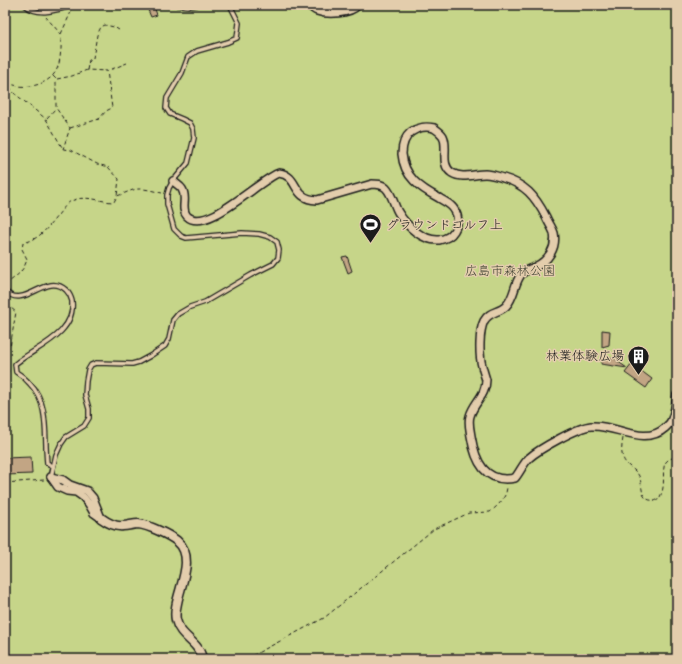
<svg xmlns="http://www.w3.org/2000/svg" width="682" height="664" font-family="'Indie Flower','Klee One',sans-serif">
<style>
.green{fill:#c6d589;stroke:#717852}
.building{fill:#c2a584;stroke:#1c1c1c}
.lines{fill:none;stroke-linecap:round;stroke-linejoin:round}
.service-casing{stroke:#1c1c1c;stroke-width:6}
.minor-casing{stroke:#1c1c1c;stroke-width:10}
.tertiary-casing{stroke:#1c1c1c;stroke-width:11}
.path{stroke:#1c1c1c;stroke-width:1;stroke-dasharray:4 3;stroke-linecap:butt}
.service{stroke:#e3cdac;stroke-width:3.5}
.minor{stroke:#e3cdac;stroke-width:7}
.tertiary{stroke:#e3cdac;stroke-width:8}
.labels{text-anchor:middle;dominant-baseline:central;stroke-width:3;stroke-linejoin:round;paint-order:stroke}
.poi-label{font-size:13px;fill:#1c1c1c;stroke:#e3cdac;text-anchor:start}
.park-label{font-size:13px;fill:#3e4132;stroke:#e3cdac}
</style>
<rect width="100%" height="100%" fill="#e7cda9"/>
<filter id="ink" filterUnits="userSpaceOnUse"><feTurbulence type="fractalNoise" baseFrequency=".025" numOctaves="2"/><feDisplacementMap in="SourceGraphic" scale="8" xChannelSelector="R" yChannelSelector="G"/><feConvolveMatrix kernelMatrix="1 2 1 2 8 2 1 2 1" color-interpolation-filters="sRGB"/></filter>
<g filter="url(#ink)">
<!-- green -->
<rect class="green" x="5" y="5" width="672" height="654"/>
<!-- building -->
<g class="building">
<path d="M155,9L157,15L151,17L148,10Z"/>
<path d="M347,256L352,271L348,273L342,257Z"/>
<path d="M602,330L610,331L609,345L602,347Z"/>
<path d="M602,357L617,359V361L627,368L601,364Z"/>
<path d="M632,364L652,379L646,388L625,373Z"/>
<path d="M31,457L32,474L5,475V458Z"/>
</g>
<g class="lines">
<defs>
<g id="service">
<path d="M25,5C39,18 59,9 75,5"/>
<path d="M179,5L188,6L196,5"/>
<path d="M5,291C25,311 46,271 66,290C69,293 71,297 72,301C76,334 36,347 15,364L16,372C21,375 26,379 30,384C50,404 44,437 47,463L53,466"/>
<path d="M51,477L56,455L61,444L66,437L84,426L89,418V409L85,395L86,381L88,370L91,365L96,363L132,364L139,362L150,356L165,346L169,339L173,320L178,314L190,307L205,302L251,275L273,264L278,258L279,250L277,242L270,237L259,234L242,233L186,238L181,236L174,229L167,204V195L169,188L173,181L188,163L194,138L193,129L190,123L182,119L170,114L166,108L167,98L182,73L188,57L197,51L228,42L237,38L239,23L230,5"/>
</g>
<g id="minor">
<path d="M309,5C311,7 314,10 317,11C328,15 350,14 358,5"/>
<path d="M173,181C176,184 180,186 182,189C188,198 180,208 187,216C206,235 261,178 279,173C300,176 291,199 317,200L372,184C377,184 382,184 386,188C392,194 394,205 398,212C406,226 423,241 439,240C445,239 451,236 454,231C458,224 459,217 455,211C452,204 445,202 439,198C420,188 404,177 402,154C402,145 404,138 411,132C419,127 425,126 434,128C437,130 441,133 443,136C449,148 439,164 452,173C462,179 474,174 485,174C491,174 497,176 503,178C525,184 535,196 546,217C548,222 552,227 554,233C557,248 548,261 535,267C529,269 523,271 520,276C514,285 514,298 506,306C499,313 489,311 484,321C479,331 479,355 482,366C483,371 485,376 486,380C486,396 474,402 470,416C468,422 470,430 471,436C475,461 485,484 515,478C520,472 523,464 529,458C539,449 578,427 591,426C616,424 644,447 665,428C668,425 671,423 672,419C675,411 676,402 677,395"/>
<path d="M51,477L63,480L70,485L87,491L93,498L101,518"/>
<path d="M51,477L58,487L67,491L76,492L83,497L89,504L94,513L101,518"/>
</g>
<path id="tertiary" d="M101,518C108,523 115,527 123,526C128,526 133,524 138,524C149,525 169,535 177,541C200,560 171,598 176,620C180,638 199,641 202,659"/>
</defs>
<!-- service casing -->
<use href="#service" class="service-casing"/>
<!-- minor casing -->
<use href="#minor" class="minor-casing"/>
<!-- tertiary casing -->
<use href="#tertiary" class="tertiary-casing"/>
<!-- path -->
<g class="path">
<path d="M61,34L71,12"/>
<path d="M87,70L89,60L93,58L97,35L101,27L105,25L114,27L119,30"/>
<path d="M53,76L56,79V108L70,128L63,149"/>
<path d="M57,79L72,76L87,70L107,71L127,63"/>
<path d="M5,81L14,93L46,119L63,149L71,150L97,164L108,167L119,179L117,196"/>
<path d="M7,82C22,91 48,86 56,71C60,64 60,57 61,49C61,45 62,39 60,34C56,28 51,23 46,17"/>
<path d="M47,118L55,109"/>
<path d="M70,128L99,119L106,111L112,108L107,71"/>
<path d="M5,285C15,277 24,272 27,259L22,249L23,243C42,239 50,224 62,210C65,206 69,201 74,200C86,195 102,202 114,202L117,196C123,194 127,192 133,190C142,187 153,191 162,193"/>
<path d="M5,348L10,347L16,312L11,308L5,298"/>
<path d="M5,359L9,362"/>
<path d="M5,371H11"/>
<path d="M623,438C621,450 620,459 630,467C634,470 637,472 639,476C644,487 638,503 658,500C668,487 660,470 666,462C668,459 673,458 677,456"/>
<path d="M5,483L44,480"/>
<path d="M246,659L324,618L434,529L469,513L490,512C499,505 507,497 507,486"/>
</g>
<!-- service -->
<use href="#service" class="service"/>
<!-- minor -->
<use href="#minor" class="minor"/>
<!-- tertiary -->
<use href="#tertiary" class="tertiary"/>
</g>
</g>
<!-- icons -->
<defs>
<symbol id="stadium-pin" viewBox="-11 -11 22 30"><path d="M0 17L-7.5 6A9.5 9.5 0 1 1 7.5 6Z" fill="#1c1c1c" stroke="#e3cdac"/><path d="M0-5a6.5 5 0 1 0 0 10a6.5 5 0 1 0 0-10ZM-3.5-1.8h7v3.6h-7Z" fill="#fff"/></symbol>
<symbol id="building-pin" viewBox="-11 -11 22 30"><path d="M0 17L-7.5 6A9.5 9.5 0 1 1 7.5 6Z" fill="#1c1c1c" stroke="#e3cdac"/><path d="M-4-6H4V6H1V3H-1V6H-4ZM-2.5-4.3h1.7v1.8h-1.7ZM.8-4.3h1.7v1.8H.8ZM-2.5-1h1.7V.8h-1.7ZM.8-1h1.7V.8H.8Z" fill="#fff"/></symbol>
</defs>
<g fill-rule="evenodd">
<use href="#stadium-pin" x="358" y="212" width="25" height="34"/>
<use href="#building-pin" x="626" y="344" width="25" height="34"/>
</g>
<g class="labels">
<!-- poi labels -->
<g class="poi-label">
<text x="386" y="225">グラウンドゴルフ上</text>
<text x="624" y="356" text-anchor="end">林業体験広場</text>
</g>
<!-- park labels -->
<g class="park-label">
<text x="510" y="271">広島市森林公園</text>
</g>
</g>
<!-- margin -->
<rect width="682" height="664" fill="none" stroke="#e3cdac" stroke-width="20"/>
<rect x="10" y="10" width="662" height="644" fill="none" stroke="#1c1c1c" stroke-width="1.5" filter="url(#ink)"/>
</svg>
